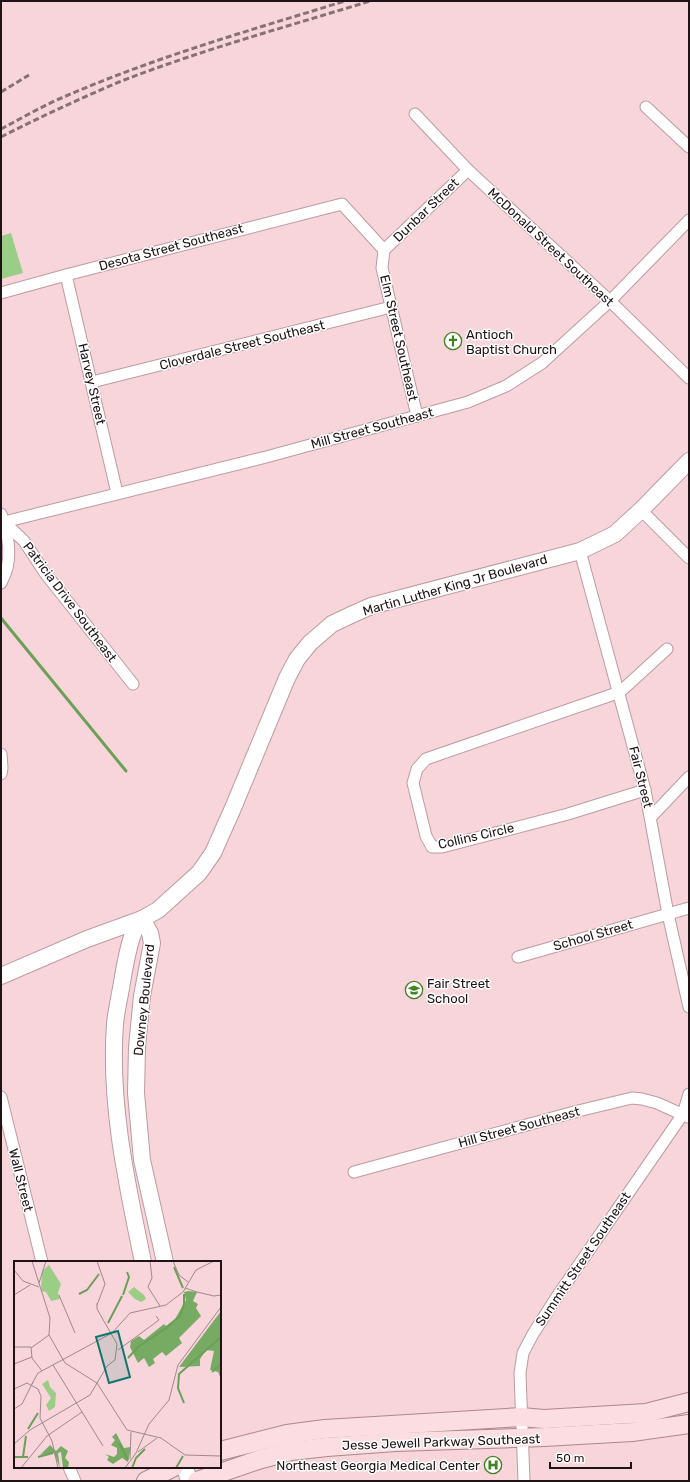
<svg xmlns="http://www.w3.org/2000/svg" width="690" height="1482" font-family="Rubik,sans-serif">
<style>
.green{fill:#9ace86}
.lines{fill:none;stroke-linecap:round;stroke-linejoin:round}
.stream{stroke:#6ca058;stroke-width:3}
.street-casing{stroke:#bc9ba1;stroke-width:13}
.secondary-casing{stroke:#bc9ba1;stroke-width:18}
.primary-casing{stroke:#ac878e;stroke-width:20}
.street{stroke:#fff;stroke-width:11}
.secondary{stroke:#fff;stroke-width:16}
.primary{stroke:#fbdde2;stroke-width:18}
.rail{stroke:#887175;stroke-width:3;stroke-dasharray:6 3;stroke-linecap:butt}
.labels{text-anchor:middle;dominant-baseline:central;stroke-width:3;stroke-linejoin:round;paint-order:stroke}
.street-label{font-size:13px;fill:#1f1315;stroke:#fff}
.poi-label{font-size:13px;fill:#1f1315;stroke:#fff;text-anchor:start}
.inset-river{fill:none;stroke:#6ca058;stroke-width:2}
.inset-road{fill:none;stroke:#a1878c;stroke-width:1}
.view{fill:#0f766e;fill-opacity:0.15;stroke:#0f766e;stroke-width:2}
.inset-edge{fill:none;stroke:#1f1315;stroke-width:2}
</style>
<rect width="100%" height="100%" fill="#f8d5db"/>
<!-- green -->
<path class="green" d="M11,233L23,273L1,279V236Z"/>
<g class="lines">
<!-- stream -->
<path class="stream" d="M1,618L126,771"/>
<defs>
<g id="street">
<path d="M646,107L689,147"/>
<path d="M415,114L468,170L610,301L689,378"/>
<path d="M384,250L468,170"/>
<path d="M66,275L117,493"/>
<path d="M1,293L66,275L342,204L384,250L382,268L417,416"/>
<path d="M92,382L391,307"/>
<path d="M641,510L689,558"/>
<path d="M1,514C7,530 11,551 7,568C6,573 3,578 1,583"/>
<path d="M4,522L266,457L468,402L506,386L542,363L610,301L689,220"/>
<path d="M4,522L24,541L45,573L133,684"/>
<path d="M580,551L645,790L668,914L689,1007"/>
<path d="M1,754L2,768L1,774"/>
<path d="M645,790L568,814L442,847H432L426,836L413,783L417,769L426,759L620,692L667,649"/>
<path d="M651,817L689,777"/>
<path d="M518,957L689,908"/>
<path d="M1,1097L42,1262"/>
<path d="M354,1172L578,1111L632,1098L642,1099L657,1103L688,1117"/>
<path d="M69,1467L75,1481"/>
<path d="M524,1481L520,1373L523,1353L533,1334L556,1298L683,1114L689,1094"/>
</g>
<g id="secondary">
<path d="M142,919C139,924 134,929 133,934C127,950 124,971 121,988C119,1000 116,1012 115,1024C109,1104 127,1184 143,1262"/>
<path d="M142,919L150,933L152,943L142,996L137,1047L136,1093L142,1160L165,1262"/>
<path d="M1,976L87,939L142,919L158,910L199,873L213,853L233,808L287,678L297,659L310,643L332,624L351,615L371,606L580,551L615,534L641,510L689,461"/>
<path d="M185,1467L189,1481"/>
</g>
<g id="primary">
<path d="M220,1451L287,1434L325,1429L521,1417L544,1419L646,1413L689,1402"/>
<path d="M146,1481L174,1467"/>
<path d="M197,1481L258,1460L291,1451L327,1447L396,1442L544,1437L632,1432L689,1424"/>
</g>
</defs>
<!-- street casing -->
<use href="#street" class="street-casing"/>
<!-- secondary casing -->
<use href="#secondary" class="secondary-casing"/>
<!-- primary casing -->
<use href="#primary" class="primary-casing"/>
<!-- street -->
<use href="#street" class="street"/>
<!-- secondary -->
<use href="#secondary" class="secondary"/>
<!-- primary -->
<use href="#primary" class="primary"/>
<!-- rail -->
<g class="rail">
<path d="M1,92L29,75"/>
<path d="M1,129C22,118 44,105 66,96C156,57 251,30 345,1"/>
<path d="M1,137C40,117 79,99 119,82C201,50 286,27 370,1"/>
</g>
</g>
<!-- icons -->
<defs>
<symbol id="church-ring" viewBox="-11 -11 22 22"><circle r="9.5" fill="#fff" stroke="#438324" stroke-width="1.5"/><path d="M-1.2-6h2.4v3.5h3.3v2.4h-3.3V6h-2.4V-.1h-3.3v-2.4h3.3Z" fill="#438324"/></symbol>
<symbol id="school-ring" viewBox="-11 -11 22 22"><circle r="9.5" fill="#fff" stroke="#438324" stroke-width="1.5"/><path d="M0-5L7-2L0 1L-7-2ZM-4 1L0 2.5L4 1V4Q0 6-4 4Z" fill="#438324"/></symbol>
<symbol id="hospital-ring" viewBox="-11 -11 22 22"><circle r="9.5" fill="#fff" stroke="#438324" stroke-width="1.5"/><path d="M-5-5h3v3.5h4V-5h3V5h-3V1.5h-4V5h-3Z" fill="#438324"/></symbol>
</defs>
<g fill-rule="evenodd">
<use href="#church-ring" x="443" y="331" width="20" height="20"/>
<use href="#school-ring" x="404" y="980" width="20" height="20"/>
<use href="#hospital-ring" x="483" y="1455" width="20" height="20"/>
</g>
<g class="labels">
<!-- street labels -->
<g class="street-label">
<text transform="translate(426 210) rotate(-44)">Dunbar Street</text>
<text transform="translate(171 247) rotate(-15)">Desota Street Southeast</text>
<text transform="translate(551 247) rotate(43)">McDonald Street Southeast</text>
<text transform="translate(399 338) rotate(77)">Elm Street Southeast</text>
<text transform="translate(242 345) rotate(-14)">Cloverdale Street Southeast</text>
<text transform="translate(92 384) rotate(77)">Harvey Street</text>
<text transform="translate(372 428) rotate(-15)">Mill Street Southeast</text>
<text transform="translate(455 585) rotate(-16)">Martin Luther King Jr Boulevard</text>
<text transform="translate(70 602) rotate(53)">Patricia Drive Southeast</text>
<text transform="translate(641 777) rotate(76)">Fair Street</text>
<text transform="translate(476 836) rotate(-13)">Collins Circle</text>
<text transform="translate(593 935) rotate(-16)">School Street</text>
<text transform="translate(144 1000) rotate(-84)">Downey Boulevard</text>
<text transform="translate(519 1127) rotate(-15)">Hill Street Southeast</text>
<text transform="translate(21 1180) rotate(76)">Wall Street</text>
<text transform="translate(583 1259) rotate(-56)">Summitt Street Southeast</text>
<text transform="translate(441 1442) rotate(-2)">Jesse Jewell Parkway Southeast</text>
</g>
<!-- poi labels -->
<g class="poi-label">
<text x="466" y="334">Antioch<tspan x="466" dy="15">Baptist Church</tspan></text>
<text x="427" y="983">Fair Street<tspan x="427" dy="15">School</tspan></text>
<text x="480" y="1465" text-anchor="end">Northeast Georgia Medical Center</text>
</g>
</g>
<!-- overview -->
<g transform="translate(14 1261)">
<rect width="207" height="207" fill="#f8d5db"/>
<path d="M35,4L47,23L44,32L46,38L37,40L32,31L27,30L28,10ZM120,26L130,34L132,38L127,41L121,38L114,31ZM34,119L36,126L42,132L41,146L35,150L32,144L37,137L28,123Z" fill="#9ace86"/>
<path d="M174,30L183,31L179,40L184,43L182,47L187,55L165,77L168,82L152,95L148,91L139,98L141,102L135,106L130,97L124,102L116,86L117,80L125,75L130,79L150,63L152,65L161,58L172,39L170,31ZM207,50V118L204,111L196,109L200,90L192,89L186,98V105L165,106ZM102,172L110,187L117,186L114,201L108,197L99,203L93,199L95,196L91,193L100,196L103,193V187L97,184L101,179L98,176ZM36,184L42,190L47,185L54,190L51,197L55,201L54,207H49L47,191L44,192L46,207L40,192L26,194Z" fill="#77ab63"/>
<path class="inset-river" d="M160,6L169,27M65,33L73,29L85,13M109,34L115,16L113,11M94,62L108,35M114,97L124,86L151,68L166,55L170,43V33M198,111L207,103M170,142L164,127L165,113L207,76M14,168L24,152M105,182L114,199M0,196H14M9,196L12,175M24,196L39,192M118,207L122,197L131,188M162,207L169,195"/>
<path class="inset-road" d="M18,0L36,57L35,74M136,0L138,17L134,26L146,45M159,0L165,14L174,21M0,9L9,20L25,26M25,22L32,0M171,27L183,31M183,31L200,35L207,34M0,34L16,24M45,34L61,72M83,44L91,23L83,0M35,74L51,102L83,122L113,169L147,177L171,194L207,195M0,86H17M17,86L18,97L28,110M17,87L35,74M104,89L145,59L142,55M0,103L18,96M39,104L89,185M18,123L24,112L98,72L116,52L152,44L169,31L182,9L200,0M0,128L13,122L24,128L27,135L26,157L38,180L44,207M0,148L8,143L19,121M0,183L16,169L76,134L93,105L101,99L103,83L83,48V42M124,191L143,177M116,198L117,171M7,207L33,175L68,151M111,207L122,192L135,163L155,139L164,104L207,46"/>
<path class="view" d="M104,70L116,116L95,122L82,76Z"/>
<rect width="207" height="207" class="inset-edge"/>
</g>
<!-- border -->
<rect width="690" height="1482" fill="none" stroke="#1f1315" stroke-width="4"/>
<!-- scale -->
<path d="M550 1462v6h81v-6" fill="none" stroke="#1f1315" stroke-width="2"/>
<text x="556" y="1462" font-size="12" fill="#1f1315" stroke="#ffffff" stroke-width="3" paint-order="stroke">50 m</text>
</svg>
